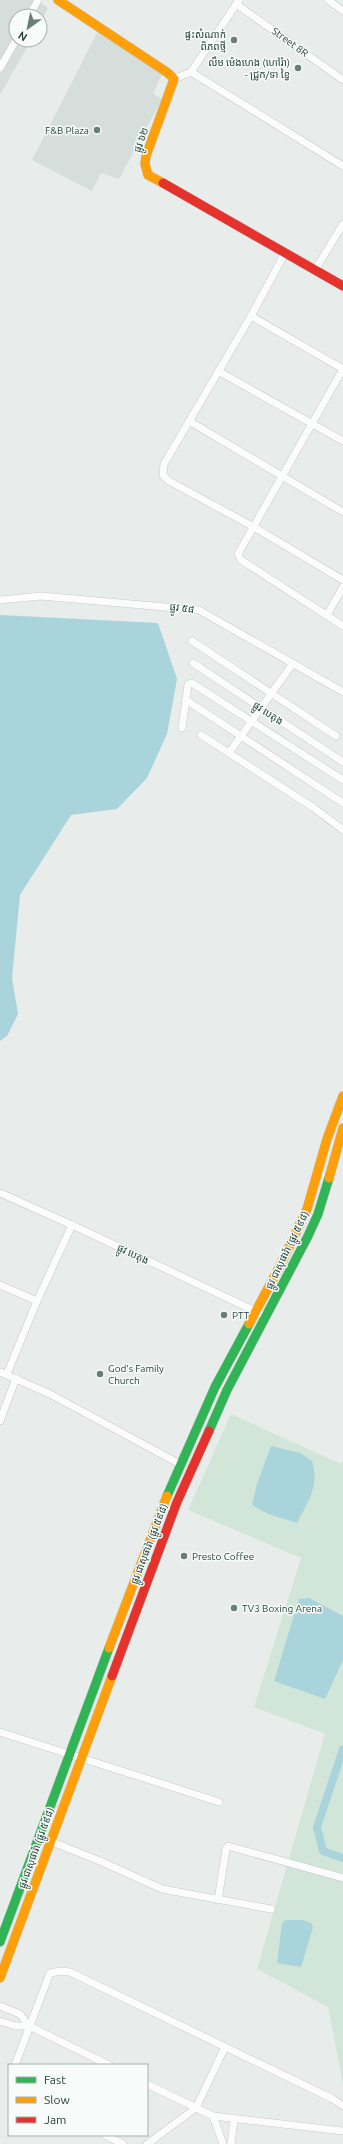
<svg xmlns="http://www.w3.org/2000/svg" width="343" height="2144" font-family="Ubuntu,'Noto Sans Khmer',sans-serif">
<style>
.built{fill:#d6dedb}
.green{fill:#d1e6d8}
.water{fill:#a9d4db}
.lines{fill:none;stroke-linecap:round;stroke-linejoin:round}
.canal{stroke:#a9d4db;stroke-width:8}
.street-casing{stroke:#c5cac8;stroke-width:8}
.fast-casing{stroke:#c3cbc8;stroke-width:10}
.slow-casing{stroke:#c3cbc8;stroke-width:10}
.jam-casing{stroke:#c3cbc8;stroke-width:10}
.street{stroke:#fcfcfc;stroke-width:7}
.fast{stroke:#30b455;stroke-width:9}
.slow{stroke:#ff9f0a;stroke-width:9}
.jam{stroke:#e5322d;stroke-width:9}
.poi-dot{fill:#697e78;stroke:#f7fbf9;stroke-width:1.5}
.labels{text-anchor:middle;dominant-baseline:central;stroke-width:3;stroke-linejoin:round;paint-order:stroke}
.poi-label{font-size:10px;fill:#24423a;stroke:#f7fbf9;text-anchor:start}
.street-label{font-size:10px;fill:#24423a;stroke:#f7fbf9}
</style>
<rect width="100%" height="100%" fill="#e8edeb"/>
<!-- built -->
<g class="built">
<path d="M0,0H37L48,8L40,23V16H16V40H31L0,95Z"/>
<path d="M99,29L164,70L153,94L162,99L119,179L101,173L92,191L32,160Z"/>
</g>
<!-- green -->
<path class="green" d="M231,1414L341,1464L343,1460V2084L328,2007L257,1969L325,1734L254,1707L301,1558L188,1510Z"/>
<!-- water -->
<g class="water">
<path d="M0,615L158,623L177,679L167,734L147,778L117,809L71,815L20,895L12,978L18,1014L7,1036L0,1041Z"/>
<path d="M271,1446L300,1453L312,1461C320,1486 308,1501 297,1523L268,1514L252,1505L257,1484Z"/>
<path d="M309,1598L343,1616V1660L325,1699L274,1681L299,1599Z"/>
<path d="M286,1920H303L311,1923L313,1927L301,1967L277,1963L282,1923Z"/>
</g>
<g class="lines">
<!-- canal -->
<path class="canal" d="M343,1749L317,1827L323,1851L343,1858"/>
<defs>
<g id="street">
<path d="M328,0L343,11"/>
<path d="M236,4L343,80"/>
<path d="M29,16L38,0"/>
<path d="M0,68L16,40"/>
<path d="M191,72L343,166"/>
<path d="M174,79L191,72L239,0"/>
<path d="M285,253L251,316L164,464L163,475L169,481L252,526L343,580"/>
<path d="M315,270L343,224"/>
<path d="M251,316L343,369"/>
<path d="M343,369L238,554L241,560L343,626"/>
<path d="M218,371L343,441"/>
<path d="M189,421L343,512"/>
<path d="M0,600L41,596L199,610L343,692"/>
<path d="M327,615L343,587"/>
<path d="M192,641L336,736"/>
<path d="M193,663L343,762"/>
<path d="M186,700L343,803"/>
<path d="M182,728L188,685L192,683L343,780"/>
<path d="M201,735L314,808L343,830"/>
<path d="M229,753L293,663"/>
<path d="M0,1193L72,1225L266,1316"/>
<path d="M0,1285L37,1301"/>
<path d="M0,1372L50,1394L180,1464"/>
<path d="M7,1374L37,1301L72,1225"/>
<path d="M0,1421L16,1378"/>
<path d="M0,1732L219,1802"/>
<path d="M50,1841L100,1861L162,1889L271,1909"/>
<path d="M218,1900L226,1849L228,1846L343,1878"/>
<path d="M0,2006L20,2014L29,2026L109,2065"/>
<path d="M0,2021L15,2026H29"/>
<path d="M15,2065L50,1973L60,1971L70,1972L333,2099L343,2106"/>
<path d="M147,2084L213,2116L343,2131"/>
<path d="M213,2116L223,2144"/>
<path d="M105,2135L123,2144"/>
<path d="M147,2144L196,2108L225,2047"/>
<path d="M231,2144L234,2119"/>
</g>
<g id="fast">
<path d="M209,1431L227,1390L307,1238L318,1214L329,1178"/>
<path d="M167,1496L215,1387L249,1324"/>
<path d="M0,1942L109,1648"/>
</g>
<g id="slow">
<path d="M58,0L168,73L174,79L146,156L145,164L148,175L163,183"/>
<path d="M329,1178L343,1128"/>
<path d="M249,1324L282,1262L307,1209L327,1139L343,1096"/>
<path d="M109,1648L167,1496"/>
<path d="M0,1978L112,1676"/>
</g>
<g id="jam">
<path d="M163,183L343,286"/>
<path d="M112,1676L177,1502L209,1431"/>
</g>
</defs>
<!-- street casing -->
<use href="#street" class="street-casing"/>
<!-- fast casing -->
<use href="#fast" class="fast-casing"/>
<!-- slow casing -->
<use href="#slow" class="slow-casing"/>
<!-- jam casing -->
<use href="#jam" class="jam-casing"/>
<!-- street -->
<use href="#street" class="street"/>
<!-- fast -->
<use href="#fast" class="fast"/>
<!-- slow -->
<use href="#slow" class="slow"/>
<!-- jam -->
<use href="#jam" class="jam"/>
</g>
<!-- markers -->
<g class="poi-dot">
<circle cx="234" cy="40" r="4"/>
<circle cx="298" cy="68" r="4"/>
<circle cx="97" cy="130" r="4"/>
<circle cx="224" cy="1315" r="4"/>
<circle cx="100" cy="1374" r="4"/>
<circle cx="184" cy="1556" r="4"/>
<circle cx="234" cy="1608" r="4"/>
</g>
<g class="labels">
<!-- poi labels -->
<g class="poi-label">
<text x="226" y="34" text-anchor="end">ផ្ទះសំណាក់<tspan x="226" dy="12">ពិភពថ្មី</tspan></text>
<text x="290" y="62" text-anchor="end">លឹម ម៉េងហេង (ហៅរ៉ា)<tspan x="290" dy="12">- ជ្រូក/ទា ខ្វៃ</tspan></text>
<text x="89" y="130" text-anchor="end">F&amp;B Plaza</text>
<text x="232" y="1315">PTT</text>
<text x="108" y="1368">God's Family<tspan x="108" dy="12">Church</tspan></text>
<text x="192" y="1556">Presto Coffee</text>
<text x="242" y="1608">TV3 Boxing Arena</text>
</g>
<!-- street labels -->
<g class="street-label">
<text transform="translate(290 42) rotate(36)">Street 8R</text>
<text transform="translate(141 140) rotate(-71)">ផ្លូវ ៦២</text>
<text transform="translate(182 608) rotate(7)">ផ្លូវ ៥៨</text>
<text transform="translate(268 713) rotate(33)">ផ្លូវ បេតុង</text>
<text transform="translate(287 1250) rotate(-64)">ផ្លូវ ជាសុផារ៉ា (ផ្លូវ ៥៩៨)</text>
<text transform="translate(133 1254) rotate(25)">ផ្លូវ បេតុង</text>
<text transform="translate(149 1544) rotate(-69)">ផ្លូវ ជាសុផារ៉ា (ផ្លូវ ៥៩៨)</text>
<text transform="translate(36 1848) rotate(-70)">ផ្លូវ ជាសុផារ៉ា (ផ្លូវ ៥៩៨)</text>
</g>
</g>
<!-- legend -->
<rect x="8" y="2064" width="140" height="72" fill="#f7fbf9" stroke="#a3b1ad"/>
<rect x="16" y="2077" width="20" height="6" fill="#30b455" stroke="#a3b1ad"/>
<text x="44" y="2084" font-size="12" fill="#24423a">Fast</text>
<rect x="16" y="2097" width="20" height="6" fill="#ff9f0a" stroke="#a3b1ad"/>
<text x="44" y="2104" font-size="12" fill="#24423a">Slow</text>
<rect x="16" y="2117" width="20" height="6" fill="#e5322d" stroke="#a3b1ad"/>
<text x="44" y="2124" font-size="12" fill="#24423a">Jam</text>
<!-- north arrow -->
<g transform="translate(28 28) rotate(213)"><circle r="19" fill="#f7fbf9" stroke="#a3b1ad"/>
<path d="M0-3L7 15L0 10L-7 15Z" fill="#697e78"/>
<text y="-6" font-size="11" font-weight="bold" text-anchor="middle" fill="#24423a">N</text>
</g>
</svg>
